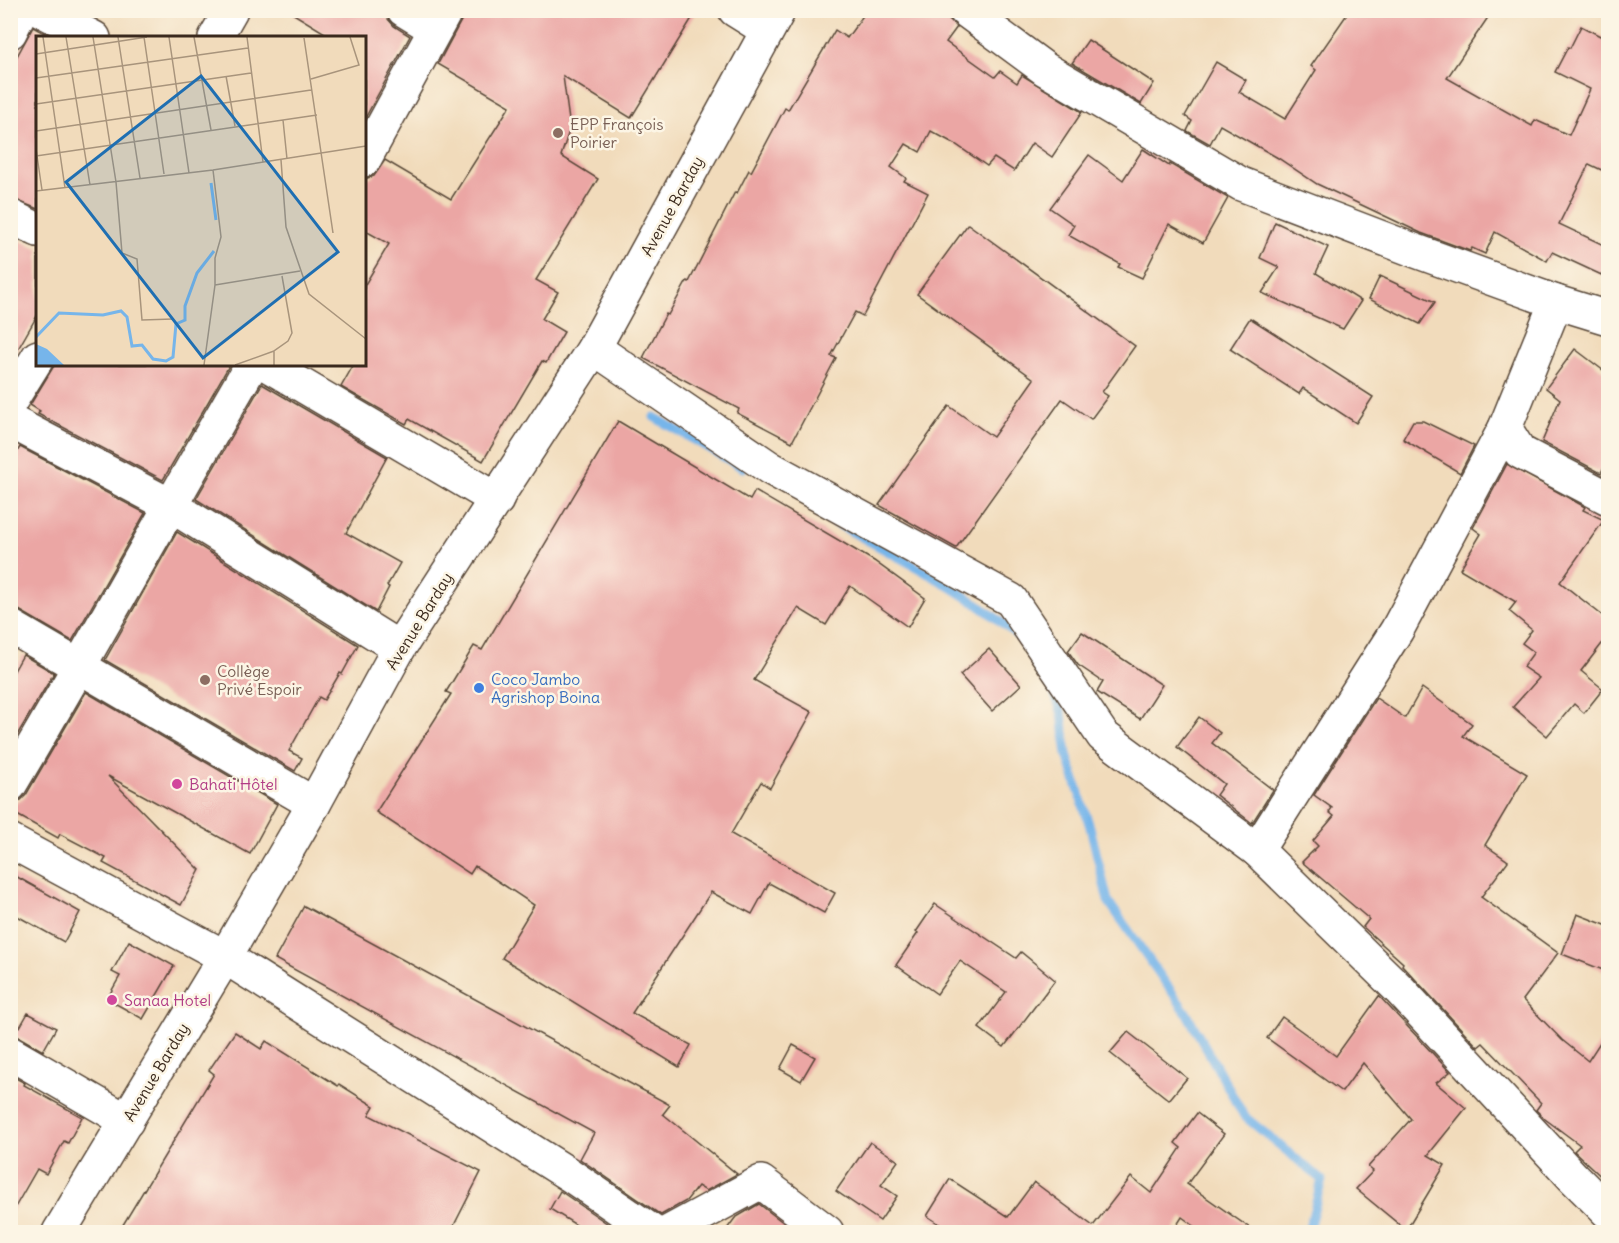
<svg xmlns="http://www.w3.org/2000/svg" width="1619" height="1243" font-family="Delius,sans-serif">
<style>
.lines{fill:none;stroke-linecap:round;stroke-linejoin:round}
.stream{stroke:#76b5ea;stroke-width:9}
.building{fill:#eba6a4}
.minor-casing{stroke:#564536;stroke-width:36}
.major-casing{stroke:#564536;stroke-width:36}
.minor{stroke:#fff;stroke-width:33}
.major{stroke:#fff;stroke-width:33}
.education-dot{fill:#8d6e63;stroke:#fcf5e5;stroke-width:2}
.shop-dot{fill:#3f7fe0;stroke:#fcf5e5;stroke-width:2}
.hotel-dot{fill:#d1479c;stroke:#fcf5e5;stroke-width:2}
.labels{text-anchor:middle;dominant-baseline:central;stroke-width:5;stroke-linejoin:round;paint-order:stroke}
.education-label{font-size:16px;fill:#785e54;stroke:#fcf5e5;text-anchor:start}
.street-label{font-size:16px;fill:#3b2a1e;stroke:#fcf5e5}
.shop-label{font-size:16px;fill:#366cbe;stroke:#fcf5e5;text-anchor:start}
.hotel-label{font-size:16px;fill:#b23c85;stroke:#fcf5e5;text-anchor:start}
.inset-river{fill:none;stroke:#76b5ea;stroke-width:3}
.inset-road{fill:none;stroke:#a8947c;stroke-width:1.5}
.view{fill:#1f6fb2;fill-opacity:0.15;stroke:#1f6fb2;stroke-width:3}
.inset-edge{fill:none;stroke:#3b2a1e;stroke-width:3}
</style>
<rect width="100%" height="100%" fill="#fcf5e5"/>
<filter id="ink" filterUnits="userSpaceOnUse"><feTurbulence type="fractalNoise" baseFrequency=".0167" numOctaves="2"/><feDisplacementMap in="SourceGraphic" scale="12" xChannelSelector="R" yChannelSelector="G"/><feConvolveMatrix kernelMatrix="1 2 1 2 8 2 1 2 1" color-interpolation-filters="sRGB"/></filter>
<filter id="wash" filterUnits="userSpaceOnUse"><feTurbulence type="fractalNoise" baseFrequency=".008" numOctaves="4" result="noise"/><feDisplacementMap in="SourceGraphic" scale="24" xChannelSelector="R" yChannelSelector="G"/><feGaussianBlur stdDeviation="1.35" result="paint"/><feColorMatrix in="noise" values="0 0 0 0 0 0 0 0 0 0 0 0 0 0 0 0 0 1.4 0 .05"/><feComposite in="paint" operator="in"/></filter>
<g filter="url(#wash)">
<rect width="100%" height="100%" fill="#f1dbbb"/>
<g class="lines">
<!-- stream -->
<g class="stream">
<path d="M654,417L743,468"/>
<path d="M822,515C887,553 963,586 1019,637"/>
<path d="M1051,685L1062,714L1067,755L1090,827L1108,901L1186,1012L1244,1116L1322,1180L1308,1232"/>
</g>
</g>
<g id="blocks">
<!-- building -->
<g class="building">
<path d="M287,10H385L388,19L394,26L410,36L364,120V38H333Z"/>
<path d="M465,10H697L631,118L563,76L570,128L561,156L598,179L536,280L558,292L542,319L564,332L546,363L542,361L483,461L409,419L406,424L341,387L354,364H364V286L389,244L364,230V179L374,176L385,160L451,199L510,106L438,64L462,19Z"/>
<path d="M867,10H947L948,18L957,27L946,42L995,77L1000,71L1017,83L1022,75L1082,112L1052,157L1032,143L1014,171L994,158L987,166L955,144L931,131L920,152L906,144L891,167L906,178L904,181L928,193L863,316L855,312L831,356L836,358L792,442L737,413L739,409L643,358L666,314L668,315L687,281L689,282L735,192L737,193L749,170L751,172L785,108L788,110L835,30L847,38Z"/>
<path d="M1350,10H1493L1447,78L1532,126L1535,120L1569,135L1590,89L1555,72L1568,47L1570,48L1581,26L1608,40V173L1589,164L1559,224L1608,247V278L1552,252L1547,261L1495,232L1485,254L1472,248L1470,251L1421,233L1317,184L1278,158L1220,125L1210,144L1187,131L1192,121L1185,116L1216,62L1246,80L1239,92L1285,119L1316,70L1311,66Z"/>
<path d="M33,27L53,38H38V209L10,198V69Z"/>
<path d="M1088,40L1154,83L1141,104L1072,63Z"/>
<path d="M1143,149L1169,166L1170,164L1228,198L1203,243L1169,224L1142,278L1118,267L1120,264L1068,235L1074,225L1050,208L1089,155L1123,180Z"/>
<path d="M1275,222L1328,247L1316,273L1361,301L1343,329L1262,293L1279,267L1260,258Z"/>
<path d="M968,224L1135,346L1102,392L1108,396L1091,419L1062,399L956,548L879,505L949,406L993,437L1034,379L917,294Z"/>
<path d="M10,237L38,248V314L10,363Z"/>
<path d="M1380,276L1435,302L1420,324L1369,299Z"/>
<path d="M1250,318L1373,397L1356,423L1303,388L1299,394L1230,349Z"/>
<path d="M1575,349L1608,374V458L1601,473L1542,442L1560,399L1546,388Z"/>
<path d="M55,364H230L163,480L38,414L40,411L30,405Z"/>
<path d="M262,384L387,457L346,533L400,563L387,586L389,587L376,612L196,499Z"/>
<path d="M618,421L750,500L755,491L874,561L925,598L908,627L850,586L826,625L798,608L754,680L812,712L770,788L761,782L731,834L835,893L824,913L769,883L752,914L711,892L632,1013L691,1045L679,1067L502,958L534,905L475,866L470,874L376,812L451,694L446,692L474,646L482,650Z"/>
<path d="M1413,421H1423L1474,446L1460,473L1403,439Z"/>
<path d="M20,447L145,513L72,641L19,610L10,607V463Z"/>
<path d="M1507,464L1585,507L1583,510L1604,520L1560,582L1608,620V636L1581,671L1603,689L1584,713L1574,704L1547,736L1513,707L1539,678L1523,667L1534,652L1522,643L1532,630L1509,611L1516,602L1460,569L1481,534L1473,528Z"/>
<path d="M177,532L358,645L342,674L340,673L324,700L319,697L289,751L302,758L295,771L105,660Z"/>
<path d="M1082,632L1162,685L1140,719L1097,692L1103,682L1078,665L1068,651Z"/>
<path d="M989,649L1021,685L992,711L960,675Z"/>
<path d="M23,655L54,673L10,747V678Z"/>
<path d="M1422,688L1472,724L1463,736L1527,774L1485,845L1508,861L1481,897L1558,953L1523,1000L1562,1040L1588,1061L1608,1030V1183L1574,1151L1580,1145L1545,1119L1536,1110L1541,1103L1483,1043L1478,1047L1402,965L1403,963L1363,927L1369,919L1302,862L1318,846L1313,841L1334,816L1329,812L1332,808L1314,795L1376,698L1405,718Z"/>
<path d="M86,692L277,804L250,854L108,776L200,870L181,905L103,863L106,858L60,834L58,838L10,811V804L20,801L26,795Z"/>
<path d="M1199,717L1220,733L1212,743L1273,790L1252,823L1216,795L1224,784L1177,747Z"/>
<path d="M10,873L80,912L64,942L10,912Z"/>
<path d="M935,904L1016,958L1021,952L1055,980L1004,1047L979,1028L1006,992L960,961L937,994L896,965L918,933L916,932Z"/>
<path d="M304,906L670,1105L663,1114L737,1174L706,1191L698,1186L686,1201L661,1215L580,1159L594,1133L275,959Z"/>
<path d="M1577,914L1608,926V972L1562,954Z"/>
<path d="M129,941L174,966L143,1019L107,999L120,976L112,972Z"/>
<path d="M1379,996L1450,1072L1436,1083L1466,1108L1428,1155L1445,1165L1406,1230L1356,1189L1373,1171L1368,1167L1411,1119L1363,1063L1342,1092L1267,1038L1282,1017L1336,1056Z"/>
<path d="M28,1013L56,1028L43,1051L19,1037L10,1034V1021L20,1027Z"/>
<path d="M235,1032L261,1049L266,1041L338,1086L339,1084L374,1106L369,1115L481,1172L450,1233H118L214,1074L209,1070Z"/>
<path d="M1128,1032L1187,1078L1169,1100L1110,1053Z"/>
<path d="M793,1045L815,1057L801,1081L780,1069Z"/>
<path d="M10,1075L25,1083L24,1085L82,1117L68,1143L64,1141L46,1174L37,1169L10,1216Z"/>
<path d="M1197,1113L1224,1134L1187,1184L1257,1233H1204L1182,1217L1172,1233H953L927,1216L950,1179L1008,1217L1034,1182L1093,1226L1131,1177L1151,1193L1181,1148L1175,1143Z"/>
<path d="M870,1142L898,1161L881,1185L897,1196L880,1221L836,1191Z"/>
<path d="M560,1191L621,1233H589L550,1209Z"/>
<path d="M759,1204L797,1233H724L735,1218Z"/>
</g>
</g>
</g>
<g filter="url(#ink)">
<use href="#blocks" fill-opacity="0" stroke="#564536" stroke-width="1.5"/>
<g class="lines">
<defs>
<g id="minor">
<path d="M41,10L94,38"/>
<path d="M404,10L435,29"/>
<path d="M735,10L767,30"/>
<path d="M965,10L1045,69L1241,184L1416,251L1556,302L1608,318"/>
<path d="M10,32L21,10"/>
<path d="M215,38L231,10"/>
<path d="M364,160L446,10"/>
<path d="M10,216L38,230"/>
<path d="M594,348L770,468L1011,600L1103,736L1257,850L1399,989L1573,1177L1608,1212"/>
<path d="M266,364L497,500"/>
<path d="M10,402L38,357"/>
<path d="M10,421L170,505L399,648"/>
<path d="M1505,428L1520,452L1608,498"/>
<path d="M10,626L314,804"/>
<path d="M10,785C93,646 170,504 252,364"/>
<path d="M10,841L225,957L570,1175L653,1232"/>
<path d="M1257,850L1397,630L1505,428L1556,302"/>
<path d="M10,1053L127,1121"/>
<path d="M669,1232L761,1182L827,1232"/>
</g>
<path id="major" d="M59,1232L225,957L314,804L399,648L594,348L779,10"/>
</defs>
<!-- minor casing -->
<use href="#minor" class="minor-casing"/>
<!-- major casing -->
<use href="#major" class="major-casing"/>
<!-- minor -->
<use href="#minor" class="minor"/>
<!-- major -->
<use href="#major" class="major"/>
</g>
</g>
<!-- markers -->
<g class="education-dot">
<circle cx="558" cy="133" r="6"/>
<circle cx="205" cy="680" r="6"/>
</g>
<circle class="shop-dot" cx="479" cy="688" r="6"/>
<g class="hotel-dot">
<circle cx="177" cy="784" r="6"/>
<circle cx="112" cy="1000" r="6"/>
</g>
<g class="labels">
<!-- education labels -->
<g class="education-label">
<text x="570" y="124">EPP François<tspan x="570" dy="18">Poirier</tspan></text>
<text x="217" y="671">Collège<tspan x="217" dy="18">Privé Espoir</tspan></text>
</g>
<!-- street labels -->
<g class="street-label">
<text transform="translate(672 206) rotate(-61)">Avenue Barday</text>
<text transform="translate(419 621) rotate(-58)">Avenue Barday</text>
<text transform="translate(156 1072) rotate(-59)">Avenue Barday</text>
</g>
<!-- shop labels -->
<g class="shop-label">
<text x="491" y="679">Coco Jambo<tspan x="491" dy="18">Agrishop Boina</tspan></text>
</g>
<!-- hotel labels -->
<g class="hotel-label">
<text x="189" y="784">Bahati Hôtel</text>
<text x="124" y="1000">Sanaa Hotel</text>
</g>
</g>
<!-- overview -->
<g transform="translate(36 36)">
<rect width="330" height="330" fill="#f1dbbb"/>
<path d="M0,308L11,313L28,329H0Z" fill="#76b5ea"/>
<path class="inset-river" d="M175,147L180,184M0,301L23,277L67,279L85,275L91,281L96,310L106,309L117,323L130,325L137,321L140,288L149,284V270L161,237L178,215"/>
<path class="inset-road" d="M7,1L29,152M30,1L54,149M57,1L80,146L86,217L101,223L106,284L137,283M82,1L104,142M108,1L128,138M133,1L153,137M158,1L175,94M211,1L227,126M268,2L297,197M0,18L111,1M190,40L199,90M0,42L212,12M275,43L323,29L314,1M0,68L215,37M247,84L251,123M0,95L275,54M0,113L6,154M0,120L281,79M245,124L250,191L273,258L330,303M0,155L177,134L330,110M179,249L264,235M168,329L179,249V222L185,201L177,134M199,329L238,315M238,329V315L252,305L256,297L246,240"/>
<path class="view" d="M165,40L302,216L167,322L30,146Z"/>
<rect width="330" height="330" class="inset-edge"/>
</g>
<!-- margin -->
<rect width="1619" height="1243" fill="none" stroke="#fcf5e5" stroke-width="36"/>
</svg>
